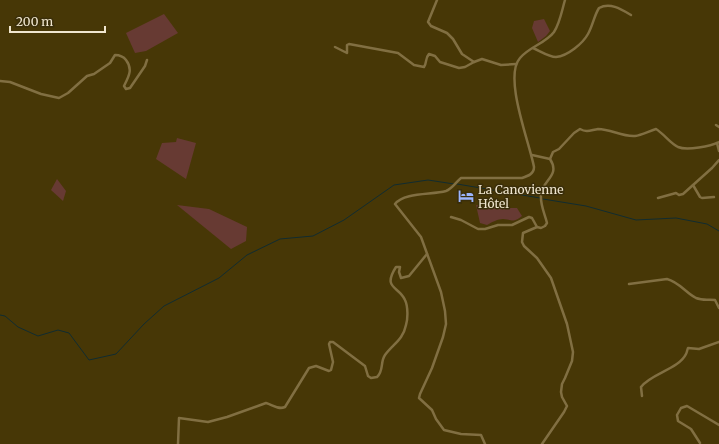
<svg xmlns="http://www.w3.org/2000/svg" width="719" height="444" font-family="Merriweather,serif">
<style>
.green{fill:#673a33}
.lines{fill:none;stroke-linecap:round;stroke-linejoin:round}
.stream{stroke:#112c30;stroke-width:1}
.street{stroke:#816f42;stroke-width:2.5}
.labels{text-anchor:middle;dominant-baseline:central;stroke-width:3;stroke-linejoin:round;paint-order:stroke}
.poi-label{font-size:12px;fill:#f0e6cf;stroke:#3a2e0a;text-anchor:start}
</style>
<rect width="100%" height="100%" fill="#473706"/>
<!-- green -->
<g class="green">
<path d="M164,14L178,33L146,51L135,53L126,33Z"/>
<path d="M544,19L550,31L546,36L538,42L532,28L534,21Z"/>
<path d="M177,138L196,143L186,179L156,159L162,143L176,142Z"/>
<path d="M57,179L66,191L63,201L51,190Z"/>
<path d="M177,205L209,209L247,227L246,241L231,249Z"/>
<path d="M476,205L494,208H517L522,216C513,223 513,220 503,219C498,219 492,222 487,225L480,223Z"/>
</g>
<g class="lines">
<!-- stream -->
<g class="stream">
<path d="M457,184L540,198"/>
<path d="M543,199L586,206L636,220L676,218L707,224L719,231"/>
<path d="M0,315L5,316L18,327L38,336L58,330L69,333L89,360L116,354L144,324L164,306L219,278L247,255L280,239L313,236L344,220L394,185L428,180L454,184"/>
</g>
<!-- street -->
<g class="street">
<path d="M437,0L428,22L431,26L447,33L453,39L462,54L474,62"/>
<path d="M335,47L347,53V45L349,44L398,53L414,65L424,67C427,63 425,58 429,54L435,56L440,62L459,68L465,67L474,62L482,59L501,65L516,64"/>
<path d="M533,48C540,51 549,57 556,57C568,56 583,43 588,34C593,25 594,16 599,8C610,2 621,9 631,15"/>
<path d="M0,81L10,82L41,94L59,98L68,93L87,76L94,74L110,63L115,55C119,55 123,56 126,60C133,69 129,76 124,86L126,89L130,88L145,66L147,60"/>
<path d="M716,125L719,127"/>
<path d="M717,143L719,151"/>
<path d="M550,159L553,152L559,149L574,133L580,129C587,133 591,130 598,129C611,129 622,137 635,136C642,135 649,131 656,129C664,134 670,143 678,147C687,151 711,146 719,142"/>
<path d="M693,185L700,197L702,198L714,197"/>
<path d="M658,198L676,193L679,195L683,194L712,168L719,160"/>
<path d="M451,217L461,220L478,229H485L498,225H512L529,217L532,218L537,227L541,228L545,226L547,223C545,214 540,205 541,195C542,180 561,176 550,159L532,155"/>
<path d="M537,227L523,233L522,242L524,246L537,258L551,278L567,324L573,352L572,361L565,378L562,384L561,392L562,397L567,406L564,412L542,444"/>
<path d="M629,284L667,279C679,282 686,293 696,298C703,301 709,299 715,300L719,308"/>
<path d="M642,396L641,387C650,374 679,369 686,354C687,353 687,350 688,348L699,349L719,342"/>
<path d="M700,443L691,429L678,421L677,415L681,408L687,406L719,425"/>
<path d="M178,444L179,418L208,422L227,417L266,403C273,405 278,410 285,407L309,368L316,366L329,371L331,370L333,362L329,344L330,342H333L365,366L368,376L371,378L377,377C384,371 380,362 385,355C393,344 403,340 406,325C408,319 408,306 405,300C399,286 382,289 396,267H400L399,272L401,278L409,276L427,254"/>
<path d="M485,444L481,435L461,434L444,430L436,419L432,410L419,398L420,394L432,368L443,337L446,324L445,311L441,292L421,237L395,204C404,192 432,195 446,191C452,189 456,182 461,178H522C528,176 534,174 534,167C530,144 503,77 520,58C529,47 546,43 554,32C560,23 562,10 565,0"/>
</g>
</g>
<!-- icons -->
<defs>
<symbol id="hotel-bare" viewBox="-9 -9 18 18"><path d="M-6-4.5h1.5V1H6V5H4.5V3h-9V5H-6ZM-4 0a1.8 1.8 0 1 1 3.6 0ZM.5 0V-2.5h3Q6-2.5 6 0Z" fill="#9bb4fd" stroke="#3a2e0a" stroke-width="2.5" paint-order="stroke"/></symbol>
</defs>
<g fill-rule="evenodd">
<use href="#hotel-bare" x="455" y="185" width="22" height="22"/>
</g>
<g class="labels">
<!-- poi labels -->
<g class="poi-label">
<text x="478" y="189">La Canovienne<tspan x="478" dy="14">Hôtel</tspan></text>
</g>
</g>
<!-- scale -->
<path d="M10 26v6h95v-6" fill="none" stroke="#f0e6cf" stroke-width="2"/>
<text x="16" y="26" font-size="12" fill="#f0e6cf" stroke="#3a2e0a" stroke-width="3" paint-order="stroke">200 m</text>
</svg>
